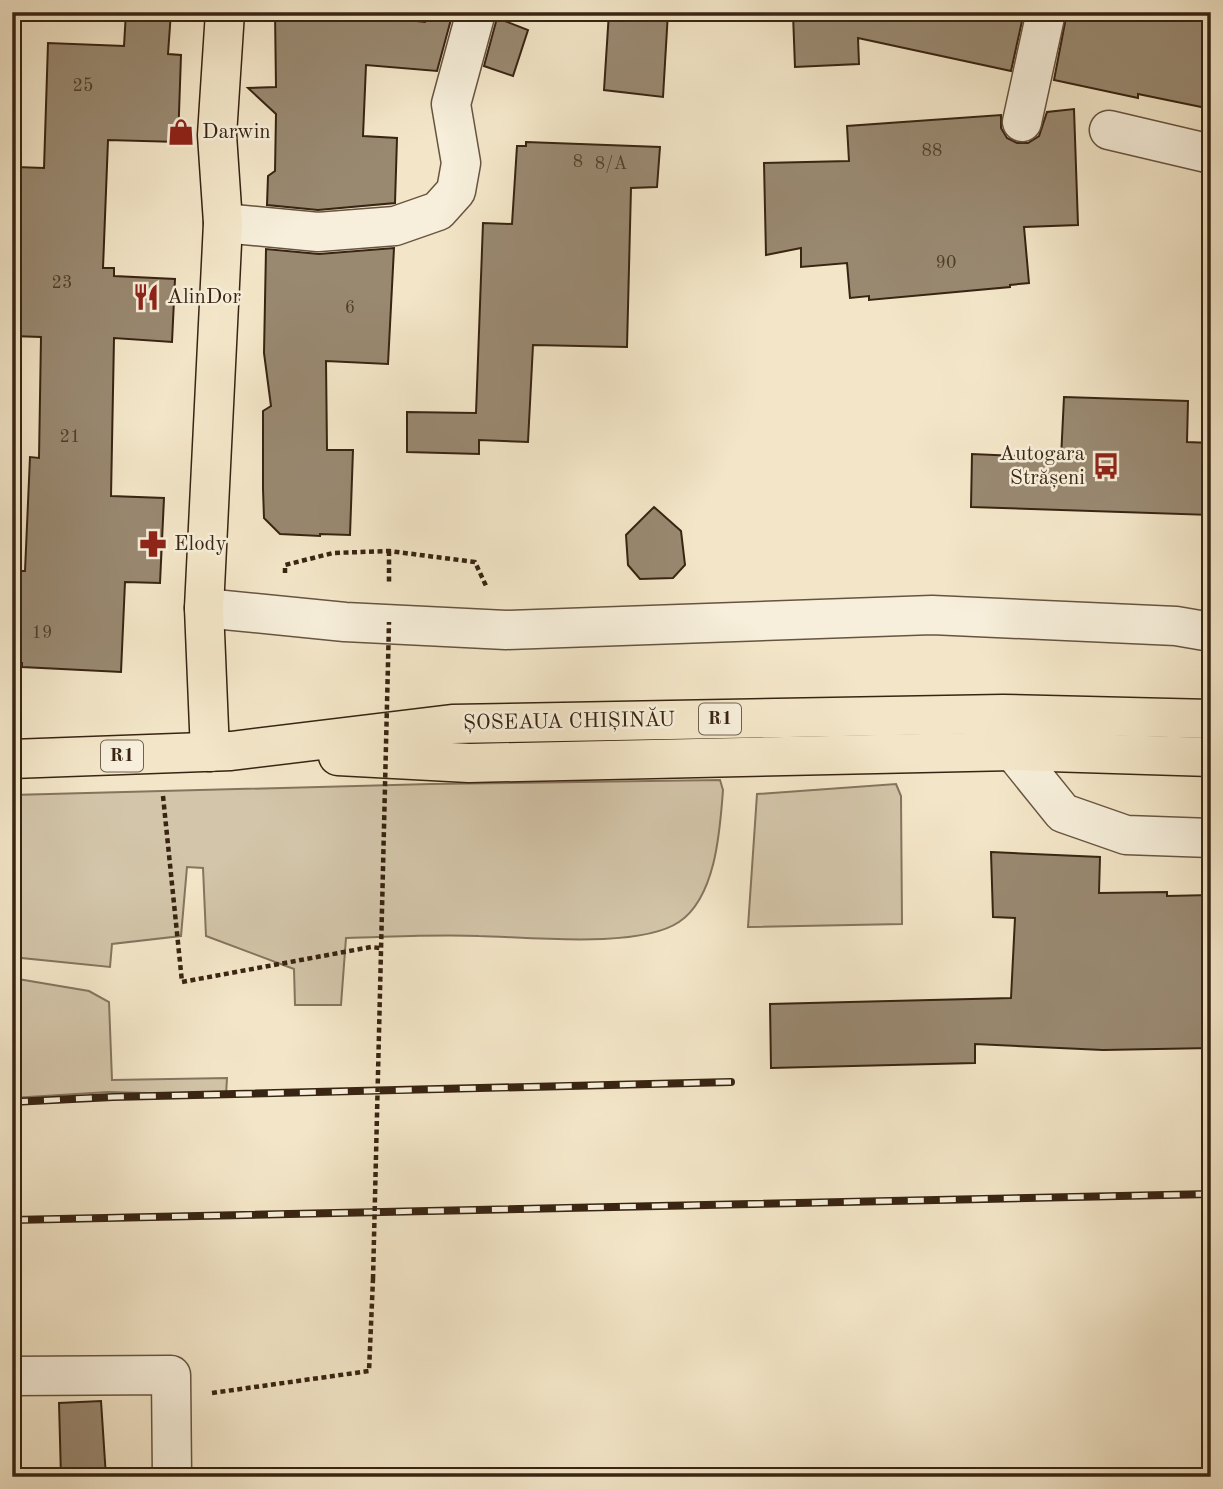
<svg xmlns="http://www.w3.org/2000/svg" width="1223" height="1489" font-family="'Old Standard TT',serif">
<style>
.green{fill:#d3c5a9;stroke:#86745e;stroke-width:2}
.building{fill:#998971;stroke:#382412;stroke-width:2}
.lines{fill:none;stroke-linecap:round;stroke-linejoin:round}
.minor-casing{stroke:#675440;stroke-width:41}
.major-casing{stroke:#382412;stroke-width:41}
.highway-casing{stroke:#382412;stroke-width:41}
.path{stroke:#382412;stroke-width:4.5;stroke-dasharray:5 3.5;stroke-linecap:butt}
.minor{stroke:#f7efdb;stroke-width:38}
.major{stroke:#f3e6c8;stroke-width:38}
.highway{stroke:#f3e6c8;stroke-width:38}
.rail-casing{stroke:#382412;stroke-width:8}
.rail{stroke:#f7efdb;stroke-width:5;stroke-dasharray:16;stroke-linecap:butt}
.path-bridge{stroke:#382412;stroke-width:4.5;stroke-dasharray:5 3.5;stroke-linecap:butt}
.labels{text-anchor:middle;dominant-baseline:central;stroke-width:5;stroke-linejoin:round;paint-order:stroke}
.number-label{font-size:18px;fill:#503d2a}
.shield{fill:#f7efdb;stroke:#71614e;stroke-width:2}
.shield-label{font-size:19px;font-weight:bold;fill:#382412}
.poi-label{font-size:21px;fill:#382412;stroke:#f7efdb;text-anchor:start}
.street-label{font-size:21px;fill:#382412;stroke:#f7efdb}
</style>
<rect width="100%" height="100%" fill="#f3e6c8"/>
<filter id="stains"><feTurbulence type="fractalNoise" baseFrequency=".00286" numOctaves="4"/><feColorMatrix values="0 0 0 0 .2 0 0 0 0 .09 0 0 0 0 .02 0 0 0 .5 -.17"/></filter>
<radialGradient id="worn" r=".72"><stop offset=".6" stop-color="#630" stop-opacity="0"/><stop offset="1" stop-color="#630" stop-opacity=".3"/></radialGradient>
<!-- green -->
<g class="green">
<path d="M720,780L723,790C720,830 716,897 679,922C639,949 528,937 479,936C435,934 390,937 346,938L341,1005H295L294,969L206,936L203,868L187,867L181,936L112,944L110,967L12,957V795L431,784Z"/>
<path d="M896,784L901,796L902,924L748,927L757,794Z"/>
<path d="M12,978L89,991L109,1002L112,1080L227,1078L226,1095L108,1092L12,1098Z"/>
</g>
<!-- building -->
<g class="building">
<path d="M126,12H171L168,54L181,55L178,142L108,140L103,268H114V276L175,279L172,342L114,338L111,496L164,498L160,583L125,582L121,672L22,667V663H12V571H25L30,457L39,458L41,337L12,336V223H15L17,167L44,168L48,43L124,46Z"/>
<path d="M275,12H330L425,22L427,12H453L437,71L366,65L363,136L397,138L395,203L318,210L267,205L268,176L275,171L276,114L248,88L276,87Z"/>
<path d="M609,12H668L663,97L604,90Z"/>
<path d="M805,12H1024L1011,71L858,38L859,64L795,67L793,14H805Z"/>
<path d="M1067,12H1180L1211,19V109L1138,94V98L1054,80Z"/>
<path d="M497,18L528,30L513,76L484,66Z"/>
<path d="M1074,109L1078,225L1024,227L1029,283L1010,285V287L869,300V296L850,298L847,263L801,267V248L766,255L764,163L849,161L847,126L1001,115V128L1007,138L1017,143H1028L1039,136L1047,112Z"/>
<path d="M526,142L660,147L657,187L631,188L627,347L533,345L528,442L479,440V454L407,452V412L476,413L483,223L512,224L517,146H526Z"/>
<path d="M394,248L388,364L326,361L327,450H353L350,535L320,534V536L280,534L264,518L263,489V411L271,406L264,353L266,249L319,254Z"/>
<path d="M1064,397L1188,401L1187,442L1211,443V515L971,507L972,454L1061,458Z"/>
<path d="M654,507L681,531L685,565L673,578L640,579L628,565L626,535Z"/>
<path d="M991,852L1100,857L1099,893L1167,892V896L1211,895V1048L1103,1050L975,1044V1063L771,1068L770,1004L1011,998L1015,918L993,917Z"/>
<path d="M101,1401L106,1477H61L59,1403Z"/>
</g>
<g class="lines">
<defs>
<g id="minor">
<path d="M1022,122L1046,12"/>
<path d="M1109,130L1211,154"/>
<path d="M223,223L318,232L395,226L438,211L456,191L461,163L451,104L476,12"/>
<path d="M204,608L345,622L506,630L932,615L1176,626L1211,632"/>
<path d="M1013,751L1063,813L1126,835L1211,838"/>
<path d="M12,1376L171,1375L172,1477"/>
</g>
<path id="major" d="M210,752L204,608L223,223L217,135L225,12"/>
<g id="highway">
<path d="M338,756L469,763L1013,751L1211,757"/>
<path d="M12,759L231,751L452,724L1003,714L1211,719"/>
</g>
</defs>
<!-- minor casing -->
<use href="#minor" class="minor-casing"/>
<!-- major casing -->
<use href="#major" class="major-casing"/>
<!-- highway casing -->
<use href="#highway" class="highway-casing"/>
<!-- path -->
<g class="path">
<path d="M389,551V582"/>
<path d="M285,573V565L333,553L389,551L475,562L487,588"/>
<path d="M163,796L182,982L371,947L380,948"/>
<path d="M212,1393L369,1371L373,1279"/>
</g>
<!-- minor -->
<use href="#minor" class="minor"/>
<!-- major -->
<use href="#major" class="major"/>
<!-- highway -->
<use href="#highway" class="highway"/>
<defs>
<g id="rail">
<path d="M12,1102L113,1097L731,1082"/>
<path d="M12,1220L1211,1194"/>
</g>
</defs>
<!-- rail casing -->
<use href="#rail" class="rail-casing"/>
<!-- rail -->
<use href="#rail" class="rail"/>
<!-- path-bridge -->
<path class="path-bridge" d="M373,1279L389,622"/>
</g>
<!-- icons -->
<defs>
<symbol id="shop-bare" viewBox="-9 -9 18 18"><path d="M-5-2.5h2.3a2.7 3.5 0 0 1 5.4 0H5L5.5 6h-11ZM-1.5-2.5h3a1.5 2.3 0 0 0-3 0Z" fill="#8f2418" stroke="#f7efdb" stroke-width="2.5" paint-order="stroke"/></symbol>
<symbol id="restaurant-bare" viewBox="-9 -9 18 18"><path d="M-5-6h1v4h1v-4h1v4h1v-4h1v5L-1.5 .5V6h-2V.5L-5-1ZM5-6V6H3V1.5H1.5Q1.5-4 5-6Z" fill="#8f2418" stroke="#f7efdb" stroke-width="2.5" paint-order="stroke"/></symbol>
<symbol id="bus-bare" viewBox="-9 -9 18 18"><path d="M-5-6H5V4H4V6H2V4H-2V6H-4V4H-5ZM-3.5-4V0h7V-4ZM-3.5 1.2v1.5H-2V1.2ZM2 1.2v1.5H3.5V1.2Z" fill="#8f2418" stroke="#f7efdb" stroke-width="2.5" paint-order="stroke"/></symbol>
<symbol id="pharmacy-bare" viewBox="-9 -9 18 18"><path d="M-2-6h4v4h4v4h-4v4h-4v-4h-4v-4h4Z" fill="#8f2418" stroke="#f7efdb" stroke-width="2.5" paint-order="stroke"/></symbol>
</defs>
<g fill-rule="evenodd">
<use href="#shop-bare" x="162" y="113" width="38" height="38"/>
<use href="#restaurant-bare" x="127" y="278" width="38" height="38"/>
<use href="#bus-bare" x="1087" y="447" width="38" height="38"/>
<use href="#pharmacy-bare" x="134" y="525" width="38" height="38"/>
</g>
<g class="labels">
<!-- number labels -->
<g class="number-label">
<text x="83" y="86">25</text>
<text x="932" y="151">88</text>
<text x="578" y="162">8</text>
<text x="611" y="164">8/A</text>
<text x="946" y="263">90</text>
<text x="62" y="283">23</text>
<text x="350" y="308">6</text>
<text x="70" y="437">21</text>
<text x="42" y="633">19</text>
</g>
<!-- shield labels -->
<g class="shield">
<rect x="699" y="703.5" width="42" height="31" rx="5"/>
<rect x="101" y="740.5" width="42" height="31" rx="5"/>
</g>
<g class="shield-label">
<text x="720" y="719">R1</text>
<text x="122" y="756">R1</text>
</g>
<!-- poi labels -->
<g class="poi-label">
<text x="202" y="132">Darwin</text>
<text x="167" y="297">AlinDor</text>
<text x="1085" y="454" text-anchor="end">Autogara<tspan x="1085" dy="24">Strășeni</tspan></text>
<text x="174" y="544">Elody</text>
</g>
<!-- street labels -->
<g class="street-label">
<text transform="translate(569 722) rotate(-1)">ȘOSEAUA CHIȘINĂU</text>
</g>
</g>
<!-- margin -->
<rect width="1223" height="1489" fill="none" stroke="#f3e6c8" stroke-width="42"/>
<rect x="14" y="14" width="1195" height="1461" fill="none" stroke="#382412" stroke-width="3.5"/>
<rect x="21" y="21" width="1181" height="1447" fill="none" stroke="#382412" stroke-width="2"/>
<rect width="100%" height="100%" filter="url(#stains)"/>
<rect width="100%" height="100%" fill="url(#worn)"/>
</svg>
